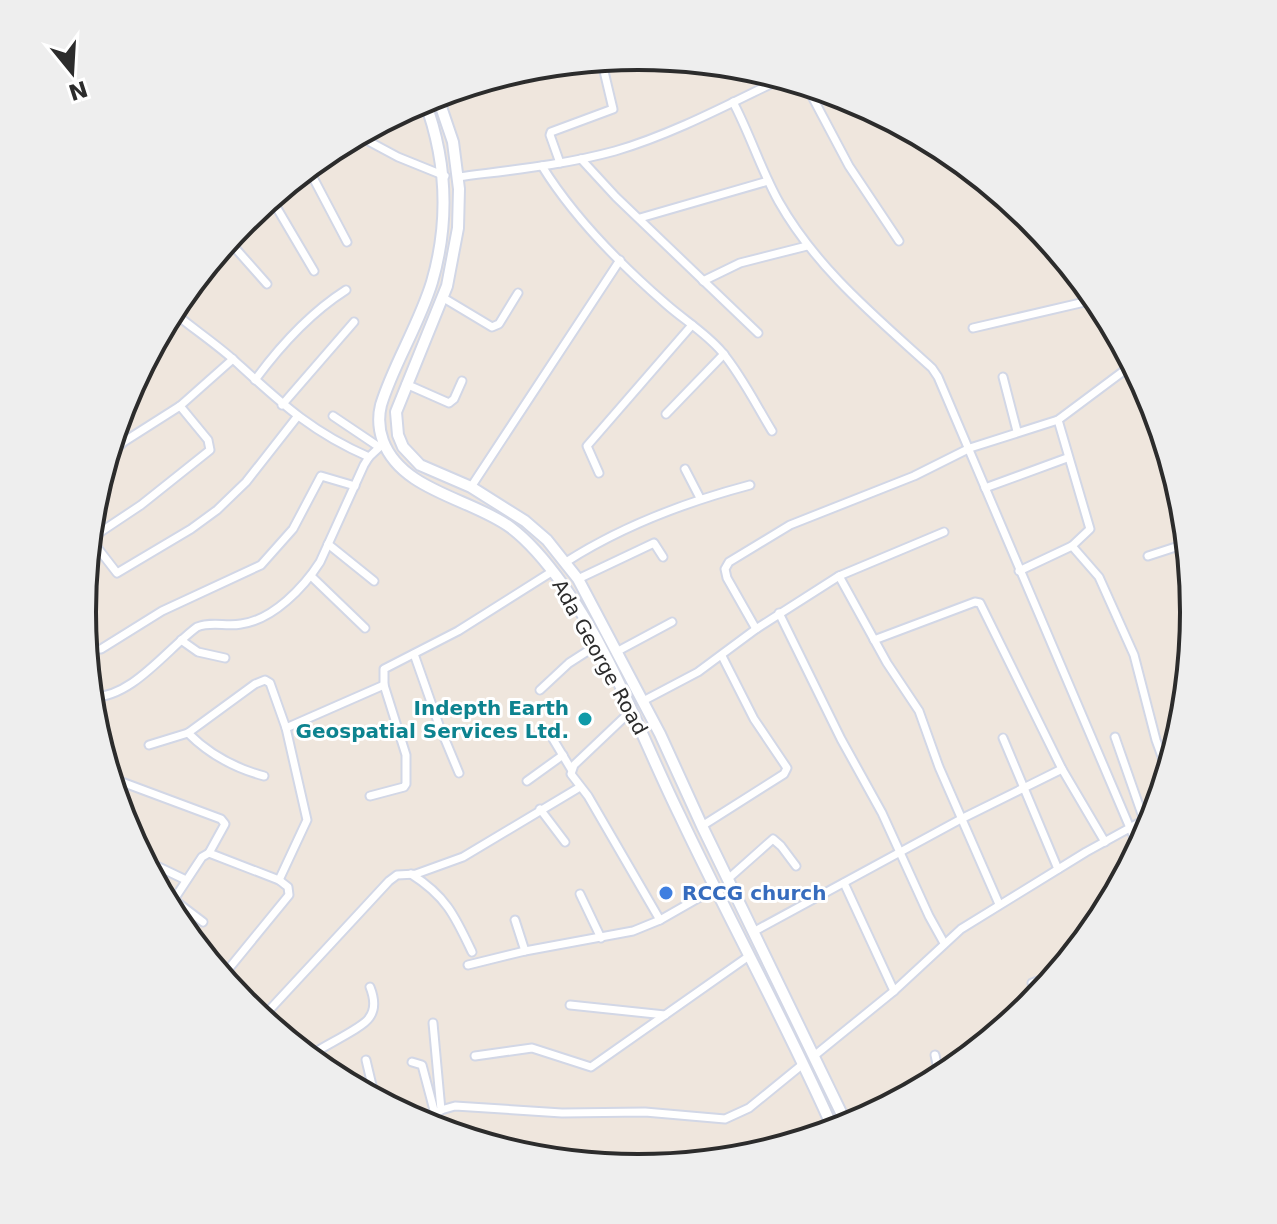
<svg xmlns="http://www.w3.org/2000/svg" width="1277" height="1224" font-family="'DejaVu Sans',sans-serif">
<style>
.lines{fill:none;stroke-linecap:round;stroke-linejoin:round}
.street-casing{stroke:#d2d7e6;stroke-width:11}
.secondary-casing{stroke:#d2d7e6;stroke-width:14}
.street{stroke:#fff;stroke-width:7}
.secondary{stroke:#fff;stroke-width:10}
.culture-dot{fill:#0f9aa8;stroke:#fff;stroke-width:3}
.shop-dot{fill:#3f7fe0;stroke:#fff;stroke-width:3}
.labels{text-anchor:middle;dominant-baseline:central;stroke-width:6;stroke-linejoin:round;paint-order:stroke}
.street-label{font-size:20px;fill:#2c2c2c;stroke:#fff}
.culture-label{font-size:20px;font-weight:bold;fill:#0d838f;stroke:#fff;text-anchor:end}
.shop-label{font-size:20px;font-weight:bold;fill:#366cbe;stroke:#fff;text-anchor:start}
.rim{fill:none;stroke:#2c2c2c;stroke-width:4}
</style>
<rect width="100%" height="100%" fill="#efe6dd"/>
<g class="lines">
<defs>
<g id="street">
<path d="M806,85L849,166L899,241"/>
<path d="M733,102C750,134 761,170 779,202C817,269 876,317 932,368L938,377L1139,849"/>
<path d="M357,135L398,157L445,176"/>
<path d="M581,159L616,197L758,333"/>
<path d="M560,163L550,135L551,132L613,109L603,67L615,58"/>
<path d="M542,166C574,218 620,264 666,304C684,320 706,333 722,352C742,376 756,405 772,431"/>
<path d="M308,168L347,242"/>
<path d="M978,175L982,189"/>
<path d="M458,177C511,170 564,165 615,151C673,134 729,104 783,78"/>
<path d="M271,198L314,271"/>
<path d="M640,218L768,181"/>
<path d="M228,240L267,284"/>
<path d="M703,281L740,263L807,246"/>
<path d="M1088,287L1089,301"/>
<path d="M442,297L492,327L499,324L518,293"/>
<path d="M172,311C192,328 215,343 235,361C280,402 311,432 369,457"/>
<path d="M166,322L179,316"/>
<path d="M973,328L1089,301L1100,302"/>
<path d="M1003,377L1017,431"/>
<path d="M255,380C280,346 310,313 346,290"/>
<path d="M406,384L449,403L454,399L462,381"/>
<path d="M282,405L354,322"/>
<path d="M180,406L208,440L210,450L141,505L93,537V542L117,573L191,529L217,510L246,482L297,417"/>
<path d="M666,414L724,354"/>
<path d="M333,416L379,447"/>
<path d="M107,457L125,441L180,406L233,359"/>
<path d="M685,469L700,498"/>
<path d="M599,473L587,446L692,325"/>
<path d="M471,487L620,260"/>
<path d="M985,488L1067,458"/>
<path d="M328,544L374,581"/>
<path d="M1072,546L1099,577L1134,655L1156,740L1168,773"/>
<path d="M1148,556L1188,543"/>
<path d="M566,562C622,526 686,502 750,485"/>
<path d="M1019,571L1072,546L1090,529L1058,420"/>
<path d="M311,576L365,628"/>
<path d="M839,576L887,663L919,711L939,767L999,904"/>
<path d="M578,579L654,543L663,557"/>
<path d="M779,613L841,739L882,813L929,916L944,943"/>
<path d="M756,629L727,578L725,569L729,562L790,525L914,476L970,448L1058,420L1133,364"/>
<path d="M181,640L198,652L225,658"/>
<path d="M874,640L975,602L980,603L1062,769L1105,842"/>
<path d="M86,650L101,649L162,611L261,565L293,529L321,476L355,486"/>
<path d="M618,651L672,622"/>
<path d="M414,654L439,725L459,773"/>
<path d="M1185,673L1188,678"/>
<path d="M540,690L569,663L597,645"/>
<path d="M91,697C131,699 167,649 197,627C212,621 226,627 241,624C273,620 304,587 320,562L364,465L369,457L384,443"/>
<path d="M643,701L698,672L756,629L839,576L944,532"/>
<path d="M632,710L574,765L571,774L588,796L660,920"/>
<path d="M286,728L384,685"/>
<path d="M188,733C210,755 234,768 264,776"/>
<path d="M550,734L571,769"/>
<path d="M1115,737L1144,820"/>
<path d="M1003,738L1058,869"/>
<path d="M149,745L188,733L255,684L265,680L270,683L286,728L307,820L279,880"/>
<path d="M111,778L221,819L225,824L209,853"/>
<path d="M527,781L563,755"/>
<path d="M370,796L404,787L406,784V755L384,685V669L458,631L553,571"/>
<path d="M540,809L565,842"/>
<path d="M702,826L784,774L787,768L754,719L722,656"/>
<path d="M144,860L186,880"/>
<path d="M411,874C446,896 455,916 472,952"/>
<path d="M728,879L773,839L781,846L796,866"/>
<path d="M844,883L894,991"/>
<path d="M580,894L601,938"/>
<path d="M174,900L203,922"/>
<path d="M169,907L202,857L209,853L279,880L288,887L289,895L222,977"/>
<path d="M515,920L525,951"/>
<path d="M753,932L961,819L1062,769"/>
<path d="M468,965L525,951L633,931L660,920L716,888"/>
<path d="M1032,983L1056,975"/>
<path d="M570,1005L665,1015"/>
<path d="M262,1018L389,881L397,875L416,874L463,857L580,787"/>
<path d="M433,1023L441,1110"/>
<path d="M982,1041V1046"/>
<path d="M935,1055L940,1078"/>
<path d="M475,1056L532,1048L591,1067L749,956"/>
<path d="M814,1056L894,991L961,929L1086,852L1155,814"/>
<path d="M308,1057C321,1047 363,1028 369,1018C376,1009 374,997 370,987"/>
<path d="M366,1060L375,1098"/>
<path d="M412,1062L422,1065L435,1114"/>
<path d="M421,1123L441,1110L455,1106L562,1113L645,1112L725,1119L749,1108L803,1064"/>
</g>
<g id="secondary">
<path d="M437,95L453,142L459,189L458,228L447,286L396,412L398,435L403,447L420,465L471,487L525,521L547,540L578,579L660,734L702,826L848,1127"/>
<path d="M424,99C447,160 450,220 432,282C419,325 393,365 381,405C378,417 379,430 383,441C402,491 470,498 510,527C530,542 548,564 563,585C612,653 643,741 680,816C730,922 787,1024 834,1131"/>
</g>
</defs>
<!-- street casing -->
<use href="#street" class="street-casing"/>
<!-- secondary casing -->
<use href="#secondary" class="secondary-casing"/>
<!-- street -->
<use href="#street" class="street"/>
<!-- secondary -->
<use href="#secondary" class="secondary"/>
</g>
<!-- markers -->
<circle class="culture-dot" cx="585" cy="719" r="8"/>
<circle class="shop-dot" cx="666" cy="893" r="8"/>
<g class="labels">
<!-- street labels -->
<g class="street-label">
<text transform="translate(600 657) rotate(61)">Ada George Road</text>
</g>
<!-- culture labels -->
<g class="culture-label">
<text x="569" y="708">Indepth Earth<tspan x="569" dy="23">Geospatial Services Ltd.</tspan></text>
</g>
<!-- shop labels -->
<g class="shop-label">
<text x="682" y="893">RCCG church</text>
</g>
</g>
<!-- crop -->
<path d="M0 0H1277V1224H0ZM96 612a542 542 0 1 1 1084 0a542 542 0 1 1-1084 0Z" fill="#eee" fill-rule="evenodd"/>
<path class="rim" d="M96 612a542 542 0 1 1 1084 0a542 542 0 1 1-1084 0Z"/>
<!-- north arrow -->
<g transform="translate(72 72) rotate(162)" stroke="#ffffff" stroke-width="6" paint-order="stroke">
<path d="M0-6L14 30L0 20L-14 30Z" fill="#2c2c2c"/>
<text y="-12" font-size="22" font-weight="bold" text-anchor="middle" fill="#2c2c2c">N</text>
</g>
</svg>
